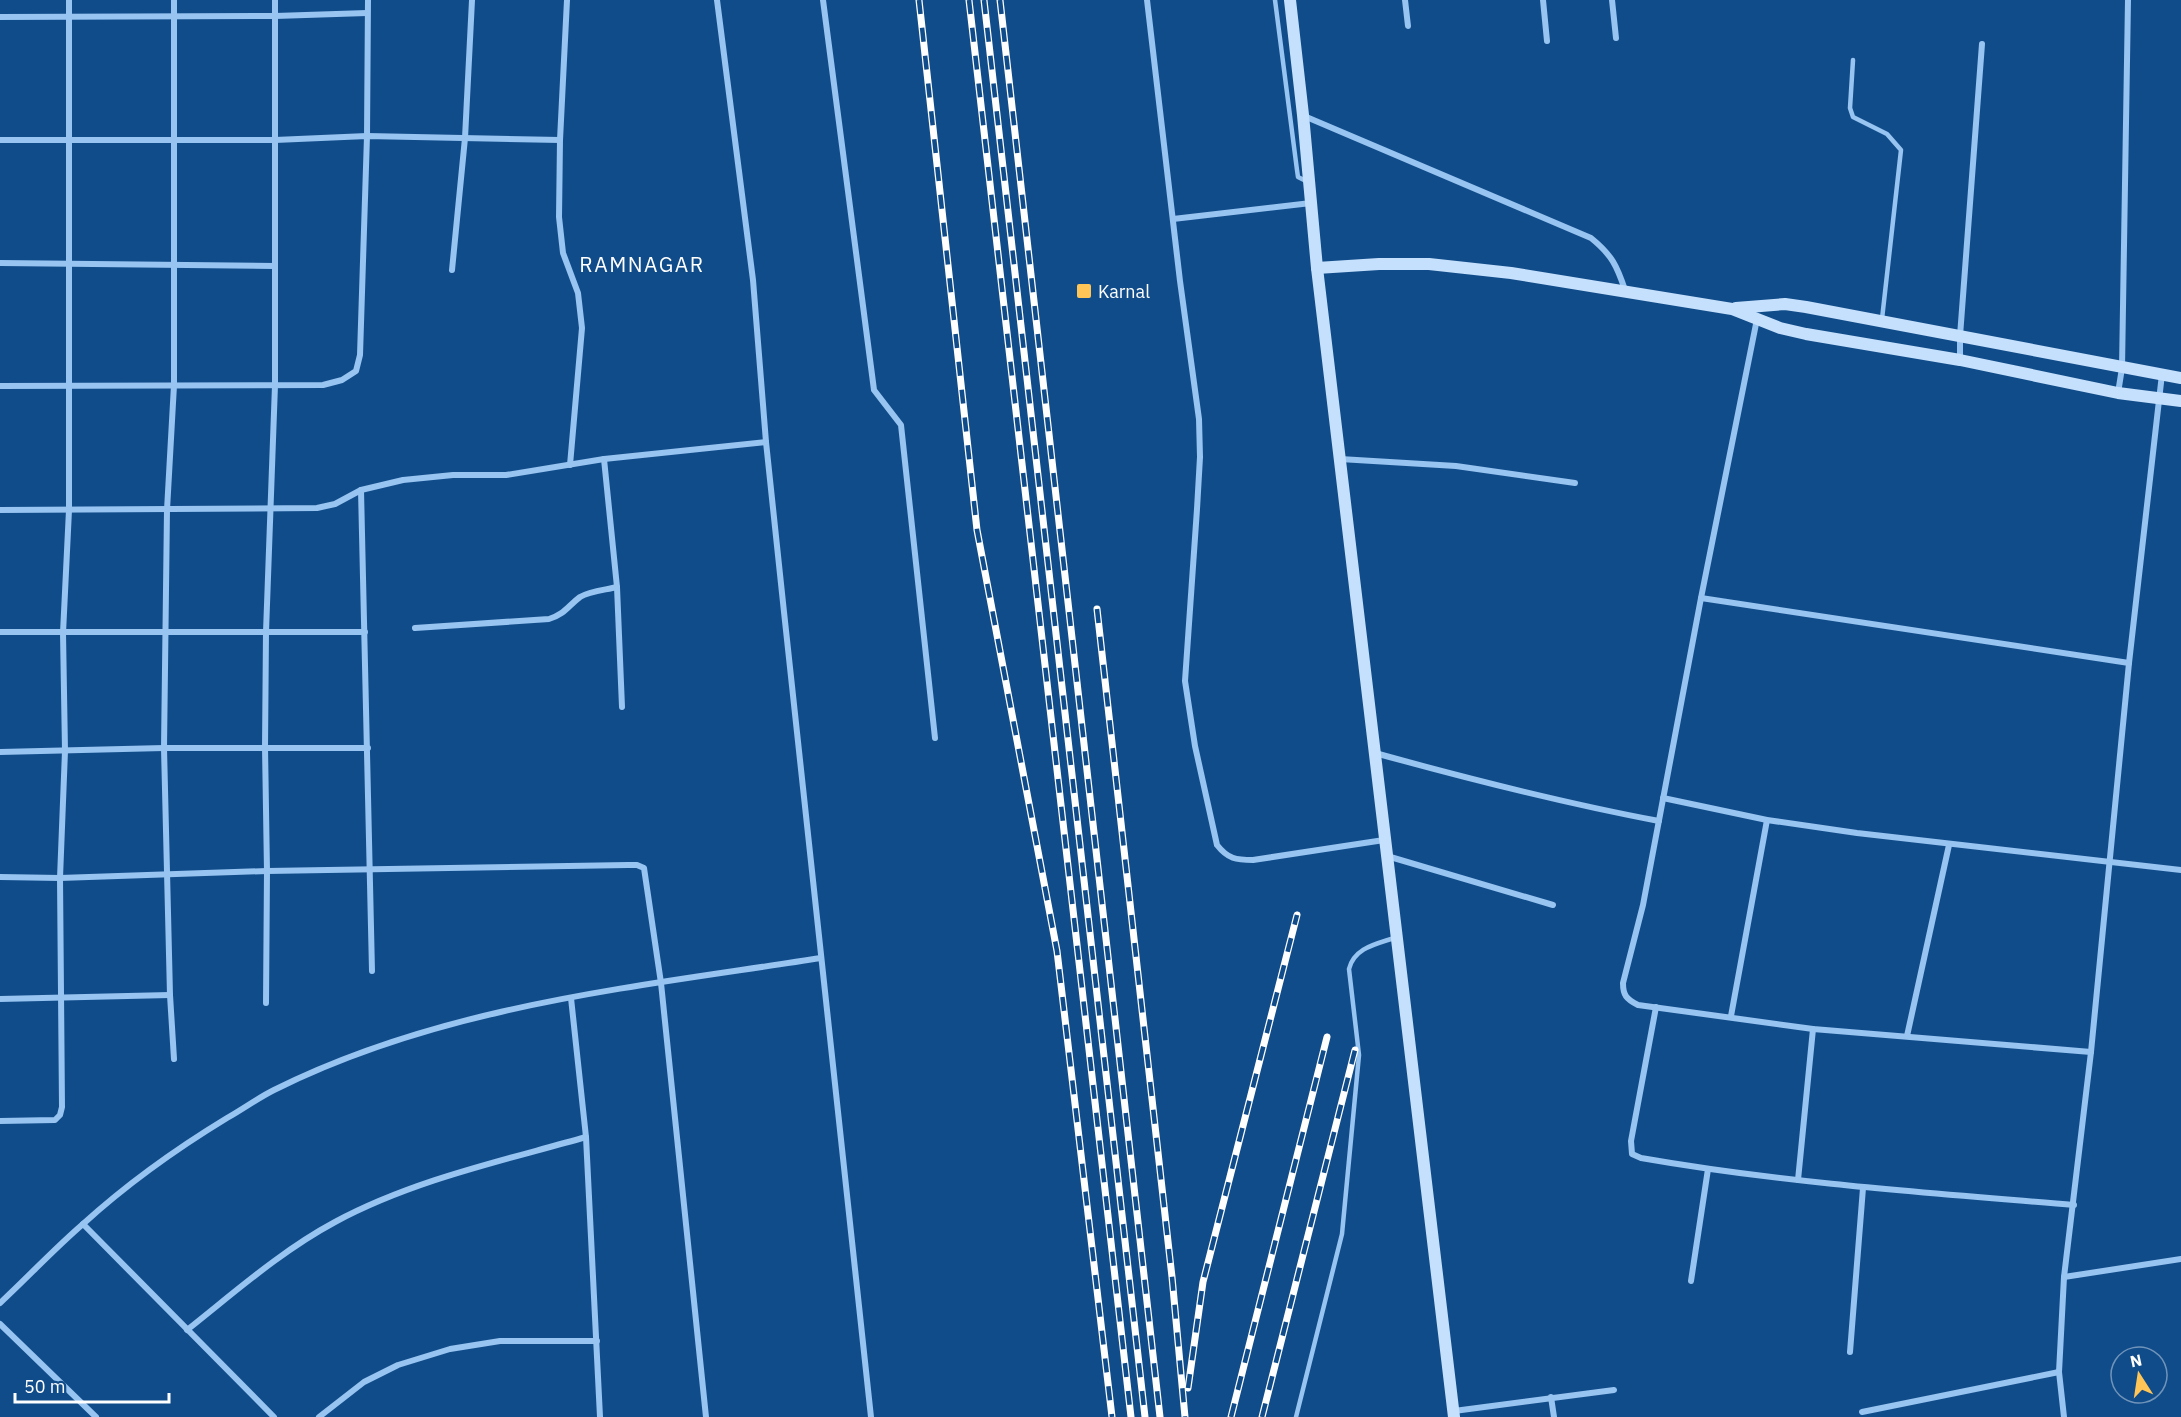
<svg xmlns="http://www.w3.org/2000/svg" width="2181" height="1417" font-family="'IBM Plex Sans',sans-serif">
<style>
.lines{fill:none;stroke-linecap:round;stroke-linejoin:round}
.lane{stroke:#97c4f1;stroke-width:4.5}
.street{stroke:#97c4f1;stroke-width:6}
.secondary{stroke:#c5e0fc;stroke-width:12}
.rail-casing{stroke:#fff;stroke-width:7}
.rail{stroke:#114c8a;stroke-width:4.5;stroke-dasharray:14;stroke-linecap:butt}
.poi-dot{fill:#ffc657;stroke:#114c8a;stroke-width:2}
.labels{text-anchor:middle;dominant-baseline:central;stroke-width:6;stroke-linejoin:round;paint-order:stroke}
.poi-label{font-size:18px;fill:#fff;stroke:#114c8a;text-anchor:start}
.quarter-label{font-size:21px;letter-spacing:1.5px;fill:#fff;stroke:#114c8a}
</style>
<rect width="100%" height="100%" fill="#114c8a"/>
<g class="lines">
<!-- lane -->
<g class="lane">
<path d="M1275,0L1297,170L1298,177L1308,182"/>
<path d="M1853,60L1850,108L1853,117L1887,134L1901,150L1882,319"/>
<path d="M1296,1417L1342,1234L1359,1055L1349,969C1354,948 1376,944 1394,938"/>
</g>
<!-- street -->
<g class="street">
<path d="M174,0V385L167,510L164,748L170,995L174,1059"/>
<path d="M567,0L560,140L559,217L563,253L578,293L582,328L570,465"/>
<path d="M717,0L753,280L766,442L784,612L871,1417"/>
<path d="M823,0L874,390L901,425L935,738"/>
<path d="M1147,0L1180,281L1199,419L1200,457L1197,509L1185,681L1195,746L1217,845C1228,859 1236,860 1253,860L1384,840"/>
<path d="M1405,0L1408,26"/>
<path d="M1543,0L1547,41"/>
<path d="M1612,0L1616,38"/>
<path d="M0,17L275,16L367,13"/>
<path d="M1304,116L1591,238C1612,255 1617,266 1625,290"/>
<path d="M0,140H275L367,136L560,140"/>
<path d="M1173,219L1311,203"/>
<path d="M0,263L275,266"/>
<path d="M452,270L465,138L472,0"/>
<path d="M1757,319L1701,598L1643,905L1623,983C1623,995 1626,999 1638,1005L1813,1029L2091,1052"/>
<path d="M1960,360V336L1982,44"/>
<path d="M0,386L323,385L342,380L356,371L360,355L367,136L368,0"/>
<path d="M2118,393L2122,368L2128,0"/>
<path d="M604,459L617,587L622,707"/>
<path d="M1340,459L1456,466L1575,483"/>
<path d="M361,490L372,971"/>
<path d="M0,510L317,508L335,504L361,490L403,480L453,475H506L604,459L766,442"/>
<path d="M1701,598L2129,663"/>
<path d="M415,628L549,619C565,614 568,606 580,597C590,591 605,590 617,587"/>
<path d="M0,632H365"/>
<path d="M0,752L164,748H368"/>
<path d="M1375,753C1469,779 1563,803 1659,821"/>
<path d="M1663,798L1767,820L1857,833L2181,870"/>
<path d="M1387,856L1553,905"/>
<path d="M0,877L60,878L267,871L628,865H637L644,868L661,983L706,1417"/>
<path d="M571,998L586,1137L600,1417"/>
<path d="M0,999L170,995"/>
<path d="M266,1003L267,871L265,747L266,632L275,385V0"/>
<path d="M1656,1007L1631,1141L1632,1154L1641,1158C1784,1183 1929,1193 2074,1205"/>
<path d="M1731,1016L1767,820"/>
<path d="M1907,1036L1949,845"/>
<path d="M0,1121L55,1120L60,1115L62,1107L60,878L65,751L63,633L69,510V0"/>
<path d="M1798,1180L1813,1029"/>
<path d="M83,1224L274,1417"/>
<path d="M2064,1277L2181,1259"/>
<path d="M1691,1281L1708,1169"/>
<path d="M0,1303C28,1277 54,1249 83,1224C127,1184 176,1149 227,1118C243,1109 258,1098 274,1090C444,1005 636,987 821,958"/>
<path d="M0,1324L96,1417"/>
<path d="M187,1330C235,1292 281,1251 335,1222C413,1180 502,1161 586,1137"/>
<path d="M1850,1352L1863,1188"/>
<path d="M1551,1397L1554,1417"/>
<path d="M1454,1411L1614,1390"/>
<path d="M1862,1412L2059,1372"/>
<path d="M319,1417L364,1382L398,1365L450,1349L500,1341H597"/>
<path d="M2064,1417L2059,1372L2064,1277L2091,1052L2129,663L2162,374"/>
</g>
<!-- secondary -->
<g class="secondary">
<path d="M1290,0L1303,115L1317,268L1454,1417"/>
<path d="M1317,268L1379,264H1429L1511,273L1732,309L1780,328L1806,334L1960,360L2118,393L2181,401"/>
<path d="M1736,308L1785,304L1806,307L2181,378"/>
</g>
<defs>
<g id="rail">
<path d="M919,0L977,530L1057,951L1112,1417"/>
<path d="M969,0L1131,1417"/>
<path d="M984,0L1145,1417"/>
<path d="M1000,0L1160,1417"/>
<path d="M1097,609L1172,1277L1185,1417"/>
<path d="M1188,1388L1203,1282L1297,915"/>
<path d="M1231,1417L1327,1037"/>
<path d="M1262,1417L1355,1050"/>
</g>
</defs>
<!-- rail casing -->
<use href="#rail" class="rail-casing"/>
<!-- rail -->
<use href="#rail" class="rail"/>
</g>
<!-- markers -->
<rect class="poi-dot" x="1076" y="283" width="16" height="16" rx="3"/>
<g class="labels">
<!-- poi labels -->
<g class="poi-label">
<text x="1098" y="291">Karnal</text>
</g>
<!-- quarter labels -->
<g class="quarter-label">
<text x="642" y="264">RAMNAGAR</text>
</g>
</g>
<!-- north arrow -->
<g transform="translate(2139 1375) rotate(348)"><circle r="28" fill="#114c8a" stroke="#7094b9" stroke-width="1.5"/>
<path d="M0-4.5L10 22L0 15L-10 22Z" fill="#ffc657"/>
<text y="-9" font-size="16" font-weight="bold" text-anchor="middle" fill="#ffffff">N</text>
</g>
<!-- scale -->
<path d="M15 1393v9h154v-9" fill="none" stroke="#ffffff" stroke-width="3"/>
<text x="24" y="1393" font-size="18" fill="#ffffff" stroke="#114c8a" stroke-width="4.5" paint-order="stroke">50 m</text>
</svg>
